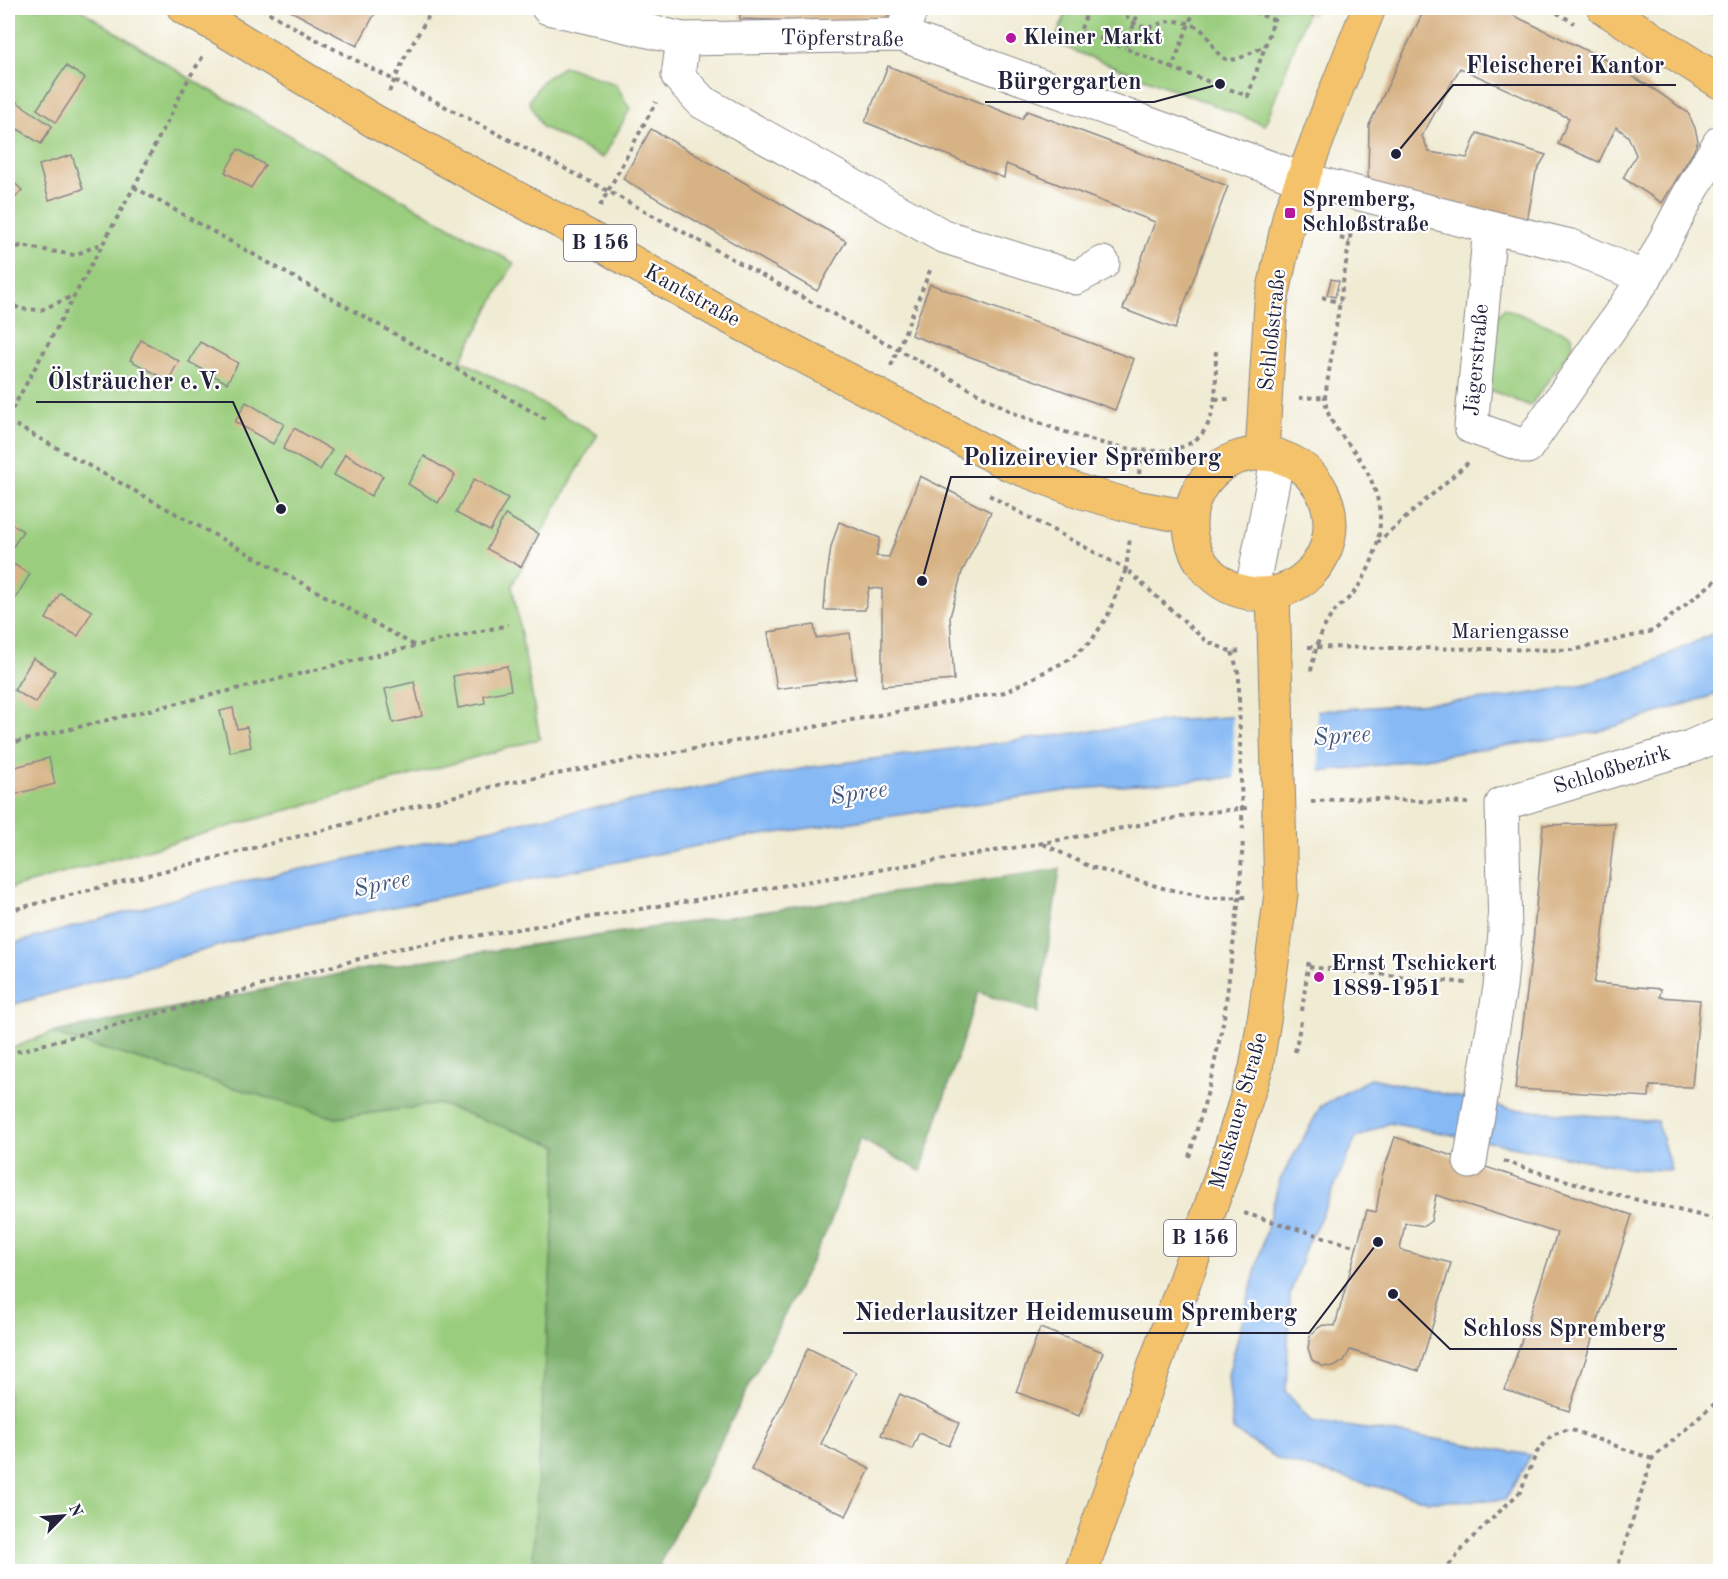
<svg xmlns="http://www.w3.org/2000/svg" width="1728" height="1579" font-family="'Old Standard TT',serif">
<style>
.green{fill:#9acd7d;stroke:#5e785c;stroke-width:1.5}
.forest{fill:#7bb06c;stroke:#4e6954;stroke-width:1.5}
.water{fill:#87baf5;stroke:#546e98;stroke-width:1.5}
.pier{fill:#f0ebd3}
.building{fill:#d7b284}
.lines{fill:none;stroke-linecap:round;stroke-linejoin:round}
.minor-casing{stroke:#898687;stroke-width:35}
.major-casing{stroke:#898687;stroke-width:35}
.path{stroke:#898687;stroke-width:4;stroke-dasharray:4.5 4.5;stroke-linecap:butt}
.minor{stroke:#fff;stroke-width:33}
.major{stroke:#f4c26a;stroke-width:33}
.major-bridge-casing{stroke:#898687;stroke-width:35;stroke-linecap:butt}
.path-bridge{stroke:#898687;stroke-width:4;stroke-dasharray:4.5 4.5;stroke-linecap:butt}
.major-bridge{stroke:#f4c26a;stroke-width:33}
.poi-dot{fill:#b5179e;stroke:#fff;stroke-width:2}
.labels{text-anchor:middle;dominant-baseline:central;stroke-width:4.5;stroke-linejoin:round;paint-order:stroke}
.shield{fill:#fff;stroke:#646476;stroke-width:1.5}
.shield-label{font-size:21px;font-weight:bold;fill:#22223b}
.poi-label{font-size:22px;font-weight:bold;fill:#22223b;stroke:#fff;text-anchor:start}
.street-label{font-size:22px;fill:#22223b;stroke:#fff}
.water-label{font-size:24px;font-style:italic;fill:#45577c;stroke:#fff}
.leader{fill:none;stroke:#22223b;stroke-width:2}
.callout-dot{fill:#22223b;stroke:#fff;stroke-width:2}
.callout-label{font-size:24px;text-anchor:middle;font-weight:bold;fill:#22223b;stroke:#fff;stroke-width:4.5;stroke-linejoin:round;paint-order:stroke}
</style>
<rect width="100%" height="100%" fill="#fff"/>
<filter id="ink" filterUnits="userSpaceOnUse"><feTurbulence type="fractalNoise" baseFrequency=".0167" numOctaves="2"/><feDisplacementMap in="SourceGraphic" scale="12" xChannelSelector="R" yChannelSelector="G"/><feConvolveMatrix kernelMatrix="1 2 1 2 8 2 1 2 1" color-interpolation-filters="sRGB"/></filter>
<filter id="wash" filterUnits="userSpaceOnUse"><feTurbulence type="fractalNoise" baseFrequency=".008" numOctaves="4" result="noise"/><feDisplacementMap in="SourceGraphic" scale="24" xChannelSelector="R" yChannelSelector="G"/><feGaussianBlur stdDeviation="1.35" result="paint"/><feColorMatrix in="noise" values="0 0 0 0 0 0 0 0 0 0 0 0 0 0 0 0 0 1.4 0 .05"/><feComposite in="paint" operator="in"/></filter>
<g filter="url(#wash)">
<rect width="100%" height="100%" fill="#f0ebd3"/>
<!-- green -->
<g class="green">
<path d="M8,8H78L189,78L514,263L461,360L598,434L512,585L540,739L8,889Z"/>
<path d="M1068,8H1292L1307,13L1265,125L1054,43Z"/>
<path d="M564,66L616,84L630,109L603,158L542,127L529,101L542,81Z"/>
<path d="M1504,308L1572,335L1573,346L1530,406L1488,389L1495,318Z"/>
<path d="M50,1033L336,1118L439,1104L558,1146L553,1312L532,1571L8,1572V1050Z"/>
</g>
<!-- forest -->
<path class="forest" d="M1060,869L1038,1013L978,992L921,1171L860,1139L829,1226L658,1567L701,1571H532L558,1146L439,1104L336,1118L50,1033L365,969Z"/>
<!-- water -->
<g class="water">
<path d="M1720,627V691L1717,694L1597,732L1352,769L1078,789L721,841L264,933L8,1006V945L217,887L535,819L811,767L1169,721L1502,698L1586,684L1648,664L1708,636Z"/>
<path d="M1371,1078L1512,1109L1657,1121L1671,1170L1633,1169L1389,1123L1356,1138L1321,1217L1306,1246L1290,1295L1286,1392L1311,1421L1443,1440L1531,1455L1505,1500L1429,1501L1280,1460L1233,1430L1228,1375L1279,1182L1321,1106Z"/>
</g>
<!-- pier -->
<path class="pier" d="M1317,708L1320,774L1235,780L1232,714Z"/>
<g id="blocks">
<!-- building -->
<g class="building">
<path d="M285,8H378L357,46Z"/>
<path d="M740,8H889L888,17L881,23L740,19Z"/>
<path d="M1293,8H1317L1313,16Z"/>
<path d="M1425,8H1498L1604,59L1655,90L1688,113L1695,128L1698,141L1692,154L1662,203L1623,178L1636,155L1628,136L1616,127L1599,162L1558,144L1569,118L1460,68L1422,136L1429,152L1467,158L1477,133L1546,155L1536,172L1527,222L1374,189L1368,176L1369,125Z"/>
<path d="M1686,8H1720V13L1718,15L1695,13Z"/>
<path d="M66,66L85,78L56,122L37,109Z"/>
<path d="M888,66L1022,119L1027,111L1228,186L1175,329L1123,309L1155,222L1006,164L1004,178L865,122Z"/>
<path d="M17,102L52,126L41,144L18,129L12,139L8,137V117Z"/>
<path d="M651,129L846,241L817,291L623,179Z"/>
<path d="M238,149L265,165L251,188L225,172Z"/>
<path d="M72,155L83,189L49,200L39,165Z"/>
<path d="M9,178L22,190L8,206V179Z"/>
<path d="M1331,279L1339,281L1335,297L1327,295Z"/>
<path d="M930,284L1134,359L1115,410L911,335Z"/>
<path d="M141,340L179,361L168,381L130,360Z"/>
<path d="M200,342L238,363L227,383L189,362Z"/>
<path d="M246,402L284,424L273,444L235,422Z"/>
<path d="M294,428L332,450L320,470L283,449Z"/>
<path d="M345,454L383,476L371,496L334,475Z"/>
<path d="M424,456L455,475L438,503L408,484Z"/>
<path d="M920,476L991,512L962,572L950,617L954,680L882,686V589L869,588L865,610H824L826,583L831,547L839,522L880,538L876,556L889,557Z"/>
<path d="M474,479L508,498L490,531L456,513Z"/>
<path d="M505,515L539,534L521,567L487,549Z"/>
<path d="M8,522L23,531L9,553L8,552Z"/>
<path d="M8,561L30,574L15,599L8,595Z"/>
<path d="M60,593L92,611L78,636L46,619Z"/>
<path d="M814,625L816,638L850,633L856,678L777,689L768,632Z"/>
<path d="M33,658L55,671L36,703L14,690Z"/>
<path d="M507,666L511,690L484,695L485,703L458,708L453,676Z"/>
<path d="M414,682L422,716L393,723L385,689Z"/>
<path d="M233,708L237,729L247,727L251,747L230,752L220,711Z"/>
<path d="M49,758L55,784L8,796V769Z"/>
<path d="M1615,823L1602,944L1594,983L1661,989L1660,997L1700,1000L1692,1087L1650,1086L1649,1097L1515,1089L1533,943L1543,825Z"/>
<path d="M1395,1137L1632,1215L1569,1411L1505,1390L1557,1233L1436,1195L1431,1221L1424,1226L1405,1223L1400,1250L1451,1263L1419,1371L1350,1350L1344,1361L1334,1367L1322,1366L1312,1360L1308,1348L1310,1336L1318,1328L1323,1325L1335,1326L1367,1210L1376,1212L1382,1176Z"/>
<path d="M1040,1328L1103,1352L1079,1416L1016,1392Z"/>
<path d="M808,1348L856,1372L821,1444L870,1469L846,1516L751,1470Z"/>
<path d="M900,1394L959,1423L949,1446L919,1433L912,1449L881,1435Z"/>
</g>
</g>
</g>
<g filter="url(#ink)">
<use href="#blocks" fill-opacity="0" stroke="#898687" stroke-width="1.5"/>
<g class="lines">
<defs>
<g id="minor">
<path d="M548,8L683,39L902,35L1302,179L1490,227"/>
<path d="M902,35L911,8"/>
<path d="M683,39L678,76L702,102L943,236L1076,278L1103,263"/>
<path d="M1645,278L1571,246L1490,227L1471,427L1527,447L1645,278L1687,198L1720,142"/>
<path d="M1251,594L1278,456"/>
<path d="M1470,1162L1500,987L1505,932L1502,804L1690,747L1720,734"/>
</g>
<g id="major">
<path d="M184,8L221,28L374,121L585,235L721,313L1009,464L1082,492L1135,507L1190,517"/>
<path d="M1604,8L1720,82"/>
<path d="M1262,453L1271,303L1290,213L1331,103L1369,8"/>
<circle cx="1260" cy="524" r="70"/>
<path d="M1273,594L1276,696"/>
<path d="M1081,1572L1199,1241L1230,1150L1256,1068L1265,1014L1281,894L1279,815"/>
</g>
</defs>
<!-- minor casing -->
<use href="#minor" class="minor-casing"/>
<!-- major casing -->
<use href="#major" class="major-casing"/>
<!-- path -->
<g class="path">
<path d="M143,8L151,12"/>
<path d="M261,8L311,37L608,191L1016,414C1057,429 1179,481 1207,426C1219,403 1215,373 1216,349"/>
<path d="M1089,8L1080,31L1125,48"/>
<path d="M1121,8C1126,18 1138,29 1150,27C1153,27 1156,25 1159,24C1172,19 1187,21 1199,28C1210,35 1215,56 1226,59C1237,63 1254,50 1265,46"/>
<path d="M1140,8L1125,48L1172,68"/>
<path d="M1195,8L1172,68L1248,96L1274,20L1243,8"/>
<path d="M1549,8L1574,23"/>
<path d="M389,92L405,57L433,8"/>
<path d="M134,187L549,421"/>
<path d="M600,206L656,102"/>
<path d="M1340,238L1350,241"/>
<path d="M8,249L21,246L75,255L103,243"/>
<path d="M1322,297L1340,303"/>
<path d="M8,300L19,309L41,310L75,295"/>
<path d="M891,366L931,268"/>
<path d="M1299,398L1325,397"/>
<path d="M1215,399H1232"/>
<path d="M8,417L134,187L189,78L203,56"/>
<path d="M8,421L414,645"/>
<path d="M1139,474L1142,451"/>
<path d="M989,495L1030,518L1126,569L1130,538"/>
<path d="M1377,543L1470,461"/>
<path d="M1308,647L1574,650L1653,631L1720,577"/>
<path d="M1232,652L1239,675V698"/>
<path d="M1311,671C1315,650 1321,628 1334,612C1339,606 1346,601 1351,596C1368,576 1380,547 1380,520C1380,495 1369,472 1355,452C1341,434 1326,421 1325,397L1352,225"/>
<path d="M8,744L415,646L508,625"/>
<path d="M1311,802L1348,798L1468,803"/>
<path d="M1242,816L1243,829"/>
<path d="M1043,844L1091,867L1163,888L1209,898L1248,897"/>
<path d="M8,911L502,784L1005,692L1072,658L1092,640L1108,615L1126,569L1206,641L1232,652L1243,651"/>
<path d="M1309,967L1466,983"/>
<path d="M1302,1011L1309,959"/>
<path d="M1295,1052L1301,1021"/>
<path d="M8,1054L396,949L1043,843L1202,813L1247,808"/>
<path d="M1189,1157L1210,1084L1224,1018L1239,898L1243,840"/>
<path d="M1504,1161C1575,1185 1648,1203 1720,1220"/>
<path d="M1244,1213L1357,1247"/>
<path d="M1443,1572L1471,1539L1520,1492L1537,1452L1552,1435L1569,1429L1652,1459"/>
<path d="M1616,1572L1652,1459L1720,1399"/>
</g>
<!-- minor -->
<use href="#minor" class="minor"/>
<!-- major -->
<use href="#major" class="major"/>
<defs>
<path id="major-bridge" d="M1276,696L1279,815"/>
</defs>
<!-- major-bridge casing -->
<use href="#major-bridge" class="major-bridge-casing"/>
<!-- path-bridge -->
<path class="path-bridge" d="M1239,698L1242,816"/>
<!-- major-bridge -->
<use href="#major-bridge" class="major-bridge"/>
</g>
</g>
<!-- markers -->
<g class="poi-dot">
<circle cx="1011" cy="38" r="6"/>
<rect x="1284" y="207" width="12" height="12" rx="3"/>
<circle cx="1319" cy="977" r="6"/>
</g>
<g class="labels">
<!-- shield labels -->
<g class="shield">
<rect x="564" y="225" width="72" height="36" rx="4.5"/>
<rect x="1164" y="1220" width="72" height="36" rx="4.5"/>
</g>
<g class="shield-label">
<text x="600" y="243">B 156</text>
<text x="1200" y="1238">B 156</text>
</g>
<!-- poi labels -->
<g class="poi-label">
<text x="1023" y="38">Kleiner Markt</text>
<text x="1302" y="200">Spremberg,<tspan x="1302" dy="25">Schloßstraße</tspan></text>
<text x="1331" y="964">Ernst Tschickert<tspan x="1331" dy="25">1889-1951</tspan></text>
</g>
<!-- street labels -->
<g class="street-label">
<text transform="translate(842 39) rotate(1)">Töpferstraße</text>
<text transform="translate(692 296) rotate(29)">Kantstraße</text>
<text transform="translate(1273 330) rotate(-84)">Schloßstraße</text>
<text transform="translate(1477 360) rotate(-85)">Jägerstraße</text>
<text x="1510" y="632">Mariengasse</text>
<text transform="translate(1612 770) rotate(-17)">Schloßbezirk</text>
<text transform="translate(1239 1111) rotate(-74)">Muskauer Straße</text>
</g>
<!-- water labels -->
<g class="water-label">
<text transform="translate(1342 737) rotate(-4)">Spree</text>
<text transform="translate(859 794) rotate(-8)">Spree</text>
<text transform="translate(382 885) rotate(-11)">Spree</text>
</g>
</g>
<!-- callouts -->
<path class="leader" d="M1396 154L1453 85H1676M1220 84L1154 102H985M281 509L233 402H36M922 581L951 477H1233M1378 1242L1309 1333H843M1393 1294L1450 1349H1677"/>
<g class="callout-dot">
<circle cx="1396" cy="154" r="6"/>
<circle cx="1220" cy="84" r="6"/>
<circle cx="281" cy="509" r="6"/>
<circle cx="922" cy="581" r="6"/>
<circle cx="1378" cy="1242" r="6"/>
<circle cx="1393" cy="1294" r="6"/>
</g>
<g class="callout-label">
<text x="1565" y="73">Fleischerei Kantor</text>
<text x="1069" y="89">Bürgergarten</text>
<text x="134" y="389">Ölsträucher e.V.</text>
<text x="1092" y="465">Polizeirevier Spremberg</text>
<text x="1076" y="1320">Niederlausitzer Heidemuseum Spremberg</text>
<text x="1564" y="1336">Schloss Spremberg</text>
</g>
<!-- margin -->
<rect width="1728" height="1579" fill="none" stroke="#fff" stroke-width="30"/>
<!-- north arrow -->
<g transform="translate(63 1516) rotate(65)" stroke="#ffffff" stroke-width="4.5" paint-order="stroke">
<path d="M0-4.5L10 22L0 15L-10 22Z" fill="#22223b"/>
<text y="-9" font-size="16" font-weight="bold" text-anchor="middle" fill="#22223b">N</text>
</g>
</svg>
